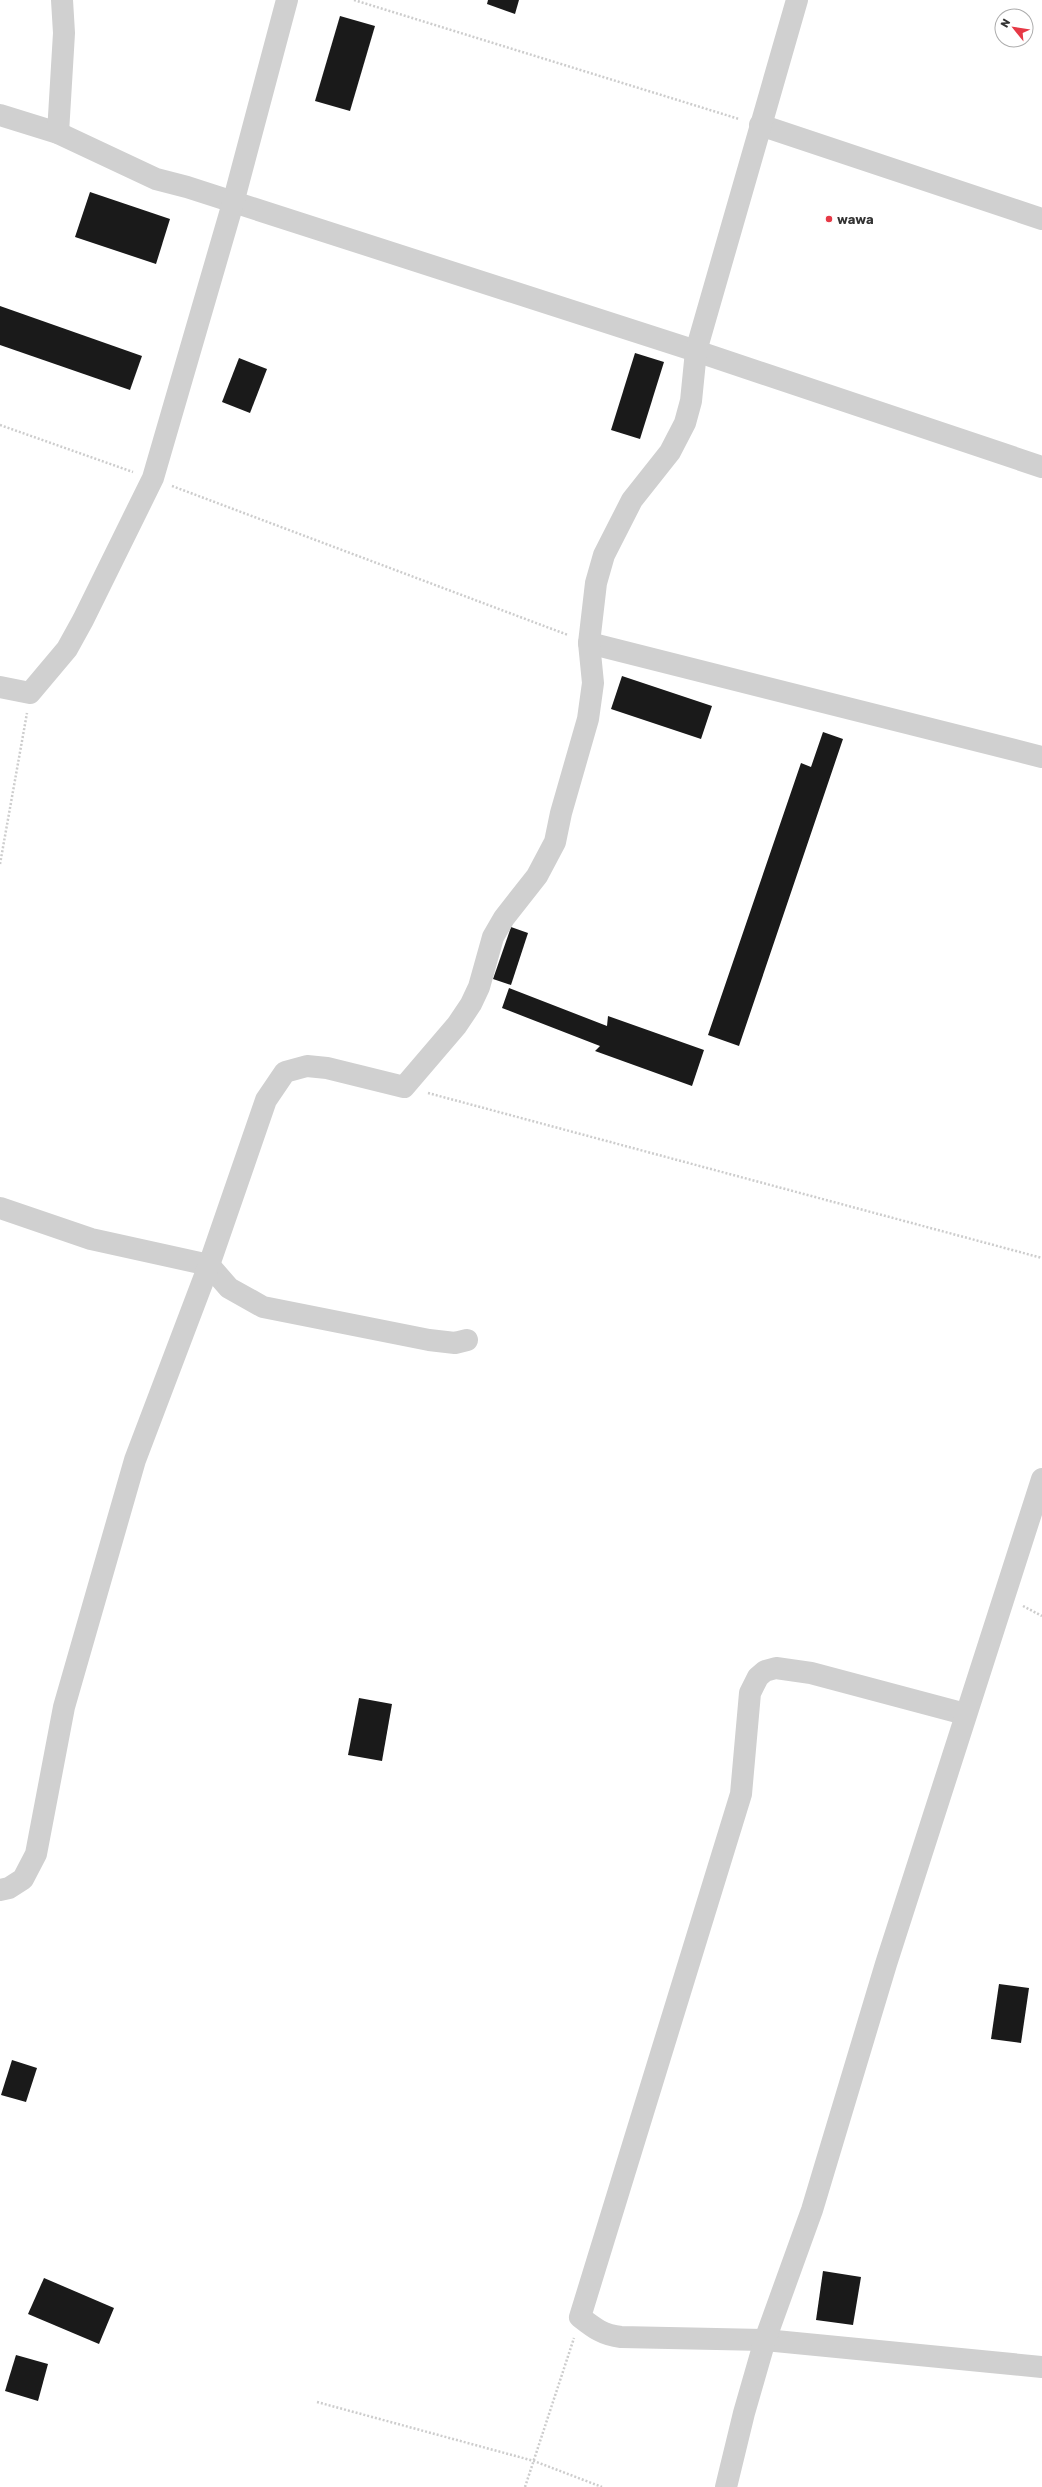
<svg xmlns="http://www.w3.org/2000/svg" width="1042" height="2487" font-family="Rubik,sans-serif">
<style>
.building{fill:#1a1a1a}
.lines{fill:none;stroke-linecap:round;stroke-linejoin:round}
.path{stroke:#cdcdcd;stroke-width:2.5;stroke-dasharray:2 2;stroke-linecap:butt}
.minor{stroke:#d0d0d0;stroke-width:22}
.poi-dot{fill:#e63946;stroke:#fff;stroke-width:1.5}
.labels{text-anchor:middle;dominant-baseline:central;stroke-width:4;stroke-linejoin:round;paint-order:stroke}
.poi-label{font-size:13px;font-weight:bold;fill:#333;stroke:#fff;text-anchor:start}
</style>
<rect width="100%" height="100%" fill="#fff"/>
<!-- building -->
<g class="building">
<path d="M488,0H519L515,14L487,4Z"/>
<path d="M340,16L375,26L350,111L315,101Z"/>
<path d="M90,192L170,219L156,264L75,237Z"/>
<path d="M0,306L142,356L130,390L0,345Z"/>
<path d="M635,353L664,362L640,439L611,430Z"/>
<path d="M239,358L267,369L250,413L222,402Z"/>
<path d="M622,676L712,706L701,739L611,709Z"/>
<path d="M823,732L843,739L739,1046L708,1035L801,763L811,767Z"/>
<path d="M511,927L528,933L511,985L493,979Z"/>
<path d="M509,988L607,1026L608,1016L704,1050L692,1086L595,1051L600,1046L502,1008Z"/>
<path d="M359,1698L392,1704L382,1761L348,1755Z"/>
<path d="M999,1984L1029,1988L1021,2043L991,2039Z"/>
<path d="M12,2060L37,2068L26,2102L1,2095Z"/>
<path d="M823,2271L861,2277L853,2325L816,2320Z"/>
<path d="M44,2278L114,2308L99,2344L28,2314Z"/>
<path d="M16,2355L48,2364L38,2401L5,2391Z"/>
</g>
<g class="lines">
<!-- path -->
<g class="path">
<path d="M354,0L739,119"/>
<path d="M0,425L133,472"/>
<path d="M172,486L568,635"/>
<path d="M0,864L27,713"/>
<path d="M428,1093L1042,1258"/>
<path d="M1023,1606L1042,1616"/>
<path d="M317,2402L534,2461L602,2487"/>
<path d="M525,2487L574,2338"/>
</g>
<!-- minor -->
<g class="minor">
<path d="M0,115L58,133L156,179L187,187L696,351L1042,467"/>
<path d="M760,125L1042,219"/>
<path d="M58,133L64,33L62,0"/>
<path d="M589,643L1042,757"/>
<path d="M0,687L30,693L67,649L83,620L153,478L233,203L287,0"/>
<path d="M0,1208L91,1239L209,1265L229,1288L263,1307L429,1340L455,1343L467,1340"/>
<path d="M965,1714L811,1673L776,1668L765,1671L758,1677L750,1693L741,1794L580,2317C594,2328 603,2335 621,2337L765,2340L1042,2367"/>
<path d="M0,1890L9,1888L23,1879L36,1854L64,1707L135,1460L209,1265L266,1100L285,1072L307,1066L327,1068L404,1087L457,1025L471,1004L479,987L493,937L504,918L537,876L555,842L561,813L588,719L593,683L589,643L596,583L604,555L632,500L670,452L685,423L691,401L696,351L797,0"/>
<path d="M726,2487L744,2413L765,2340L812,2210L886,1964L1042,1479"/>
</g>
</g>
<!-- markers -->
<circle class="poi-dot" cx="829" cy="219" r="4"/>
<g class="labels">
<!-- poi labels -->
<g class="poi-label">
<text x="837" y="219">wawa</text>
</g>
</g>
<!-- north arrow -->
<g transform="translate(1014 28) rotate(300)"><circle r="19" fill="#ffffff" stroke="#adadad"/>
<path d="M0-3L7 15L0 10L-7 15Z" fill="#e63946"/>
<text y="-6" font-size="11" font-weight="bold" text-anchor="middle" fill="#333333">N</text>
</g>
</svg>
